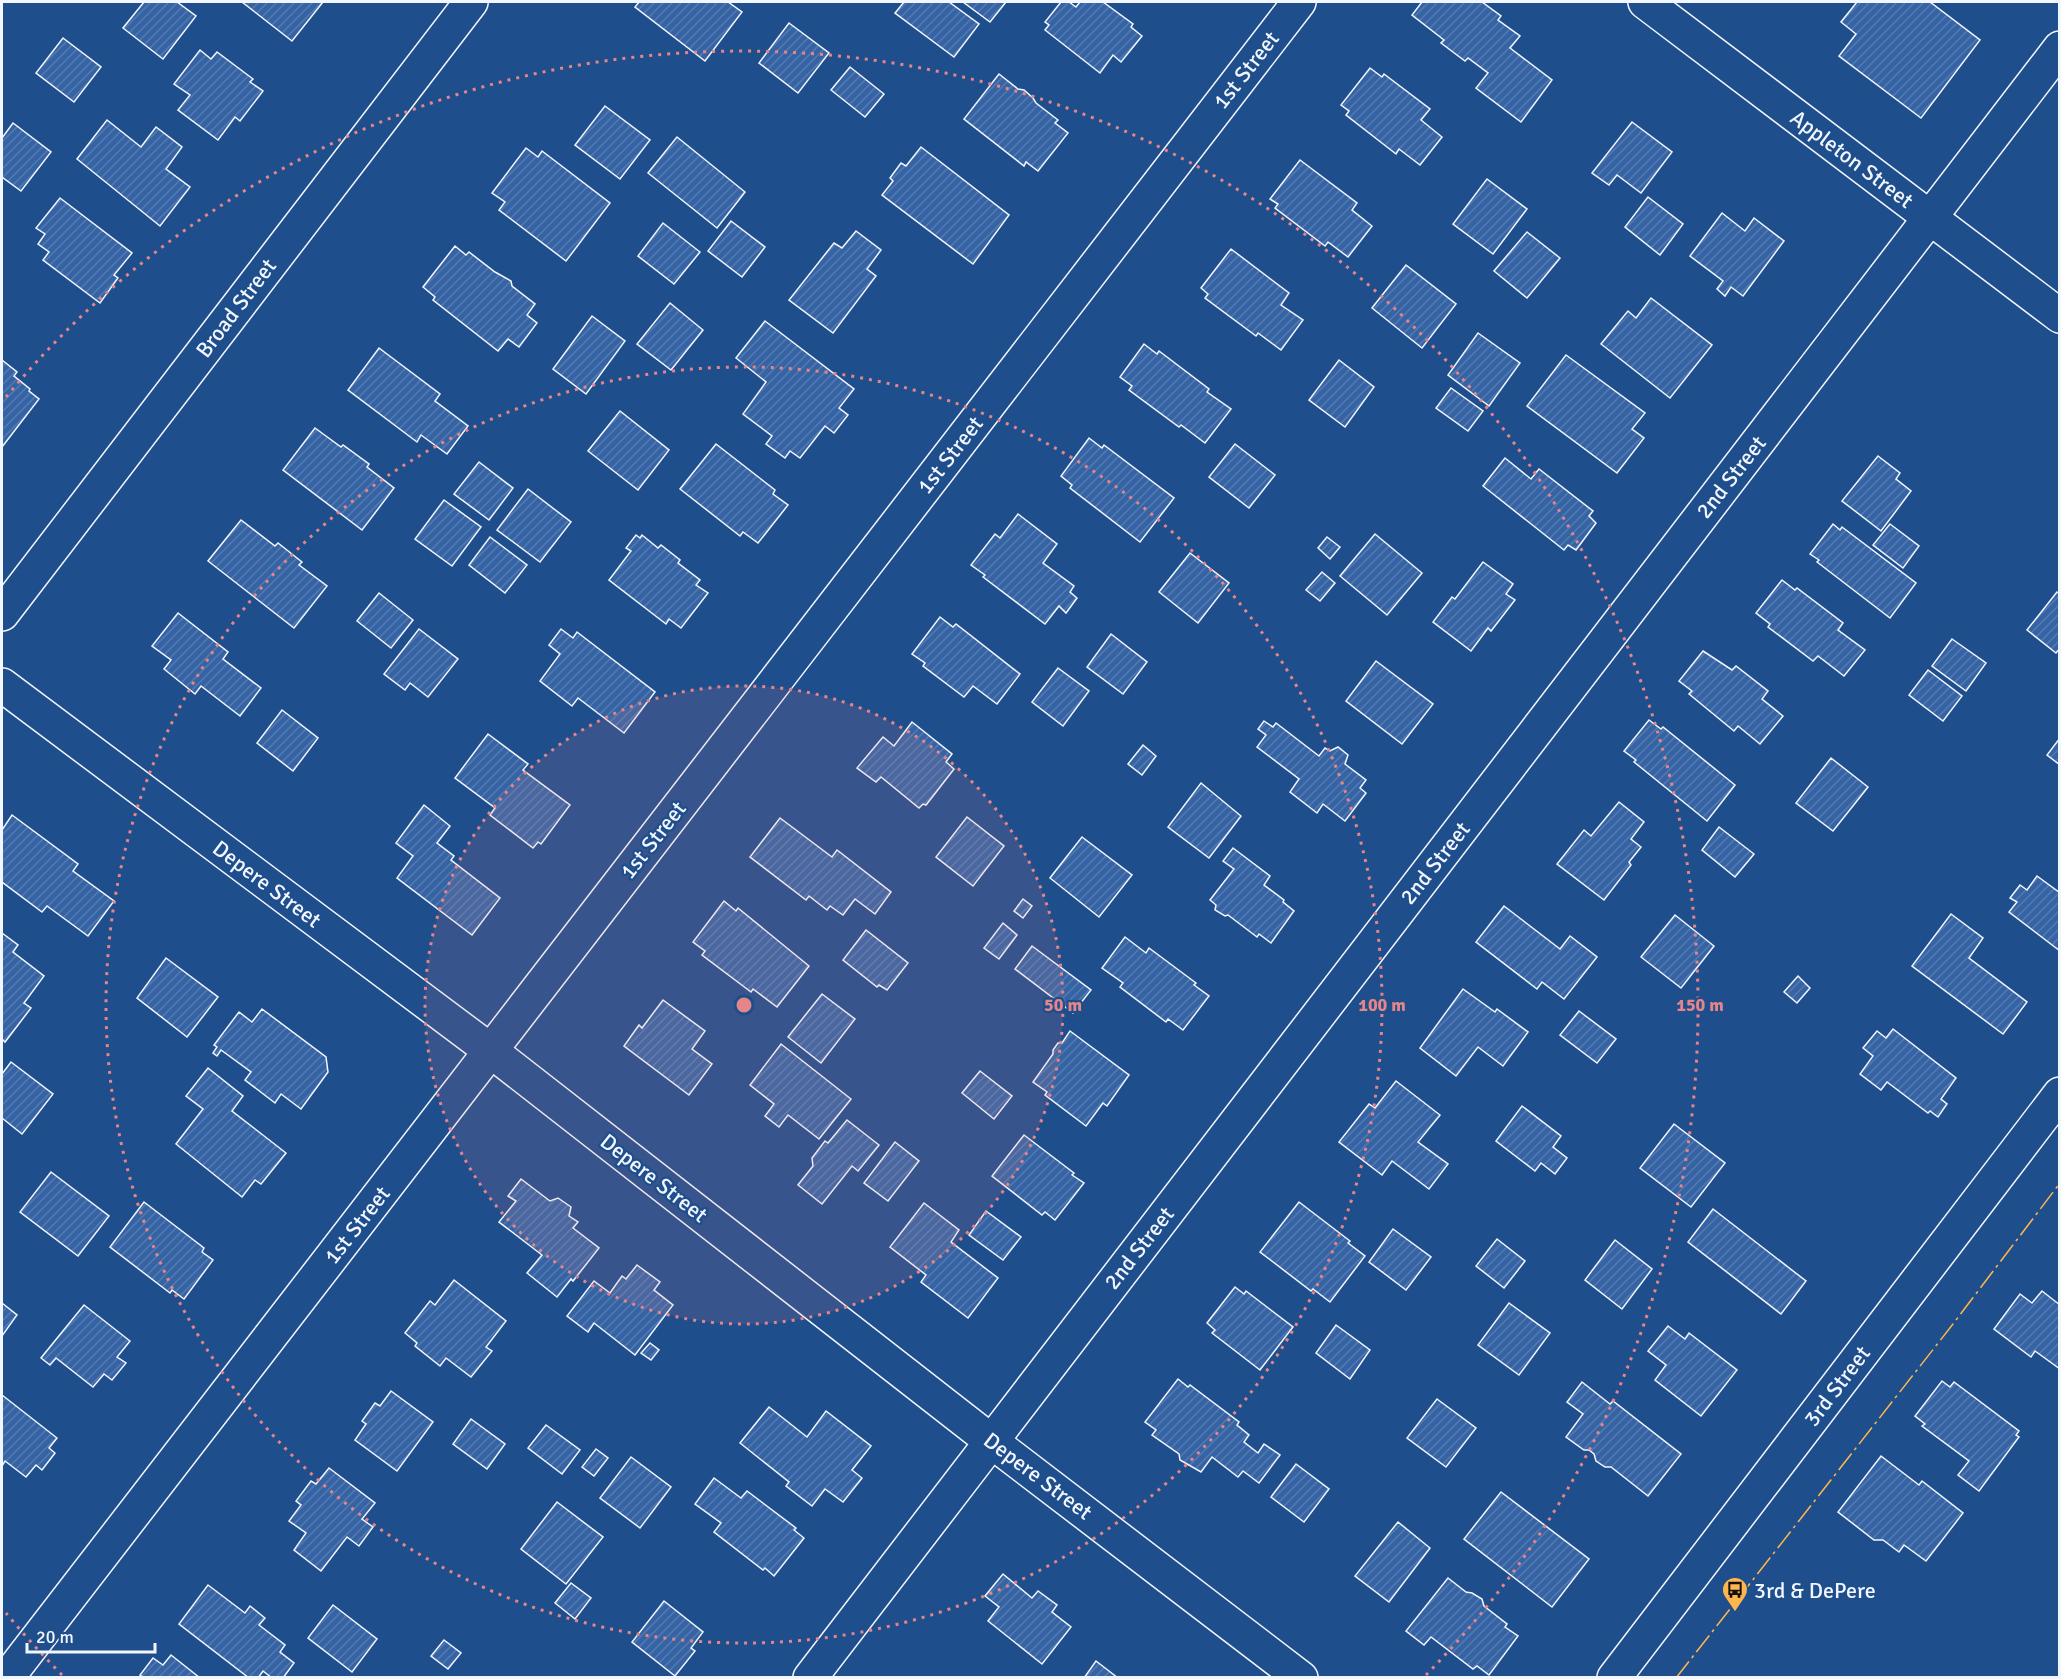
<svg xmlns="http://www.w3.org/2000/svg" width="2061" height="1679" font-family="Signika,sans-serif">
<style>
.building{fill:url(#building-hatch);stroke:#f2f6ff;stroke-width:1.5}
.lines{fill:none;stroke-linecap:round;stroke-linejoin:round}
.street-casing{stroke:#f2f6ff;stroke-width:36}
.primary-casing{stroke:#f2f6ff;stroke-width:36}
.street{stroke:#1f4e8c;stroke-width:33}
.primary{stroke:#1f4e8c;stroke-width:33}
.power{stroke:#ffb74d;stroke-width:1.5;stroke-dasharray:21 4.5 3 4.5;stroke-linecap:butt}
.ring{fill:none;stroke:#e38589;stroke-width:3;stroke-dasharray:3 6}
.labels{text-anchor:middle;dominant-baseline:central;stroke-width:4.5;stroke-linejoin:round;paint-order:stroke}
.street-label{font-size:22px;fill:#f2f6ff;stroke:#1f4e8c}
.poi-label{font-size:22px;fill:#f2f6ff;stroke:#1f4e8c;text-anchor:start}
.centre{fill:#e38589;stroke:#1f4e8c;stroke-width:3}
.ring-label{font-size:18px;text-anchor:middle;font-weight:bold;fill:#e38589;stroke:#1f4e8c;stroke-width:4.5;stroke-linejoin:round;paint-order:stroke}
</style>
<defs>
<pattern id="building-hatch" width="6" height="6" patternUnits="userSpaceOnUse" patternTransform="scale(1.5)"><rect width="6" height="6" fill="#3563a3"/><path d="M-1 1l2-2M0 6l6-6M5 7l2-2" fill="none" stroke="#537ab1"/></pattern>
</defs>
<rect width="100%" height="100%" fill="#1f4e8c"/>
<!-- building -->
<g class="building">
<path d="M144,2H177L196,16L163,59L123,28Z"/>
<path d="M242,2H323L292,41Z"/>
<path d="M639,2H728L742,12L705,61L635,7Z"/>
<path d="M904,2H949L979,24L954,57L895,13Z"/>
<path d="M963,2H1006L990,22Z"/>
<path d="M1061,2H1069L1076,7L1080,2H1103L1133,24L1131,27L1142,36L1121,62L1113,55L1100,73L1045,30L1049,25L1045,22Z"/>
<path d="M1422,2H1482L1501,16L1498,20L1520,36L1510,48L1552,80L1521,122L1476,88L1488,73L1468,58L1465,61L1441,43L1444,40L1412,15Z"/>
<path d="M1857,2H1930L1980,40L1921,118L1839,56L1856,34L1841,22Z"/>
<path d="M789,23L829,53L798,93L759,63Z"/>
<path d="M63,38L101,67L74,102L36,73Z"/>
<path d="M200,50L211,59L217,52L253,79L250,82L263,91L240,121L235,117L218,140L178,110L190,95L174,84Z"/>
<path d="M850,67L884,94L865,117L831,90Z"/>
<path d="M1370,68L1382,77L1384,74L1430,109L1421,120L1442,137L1420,165L1399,149L1396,154L1346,115L1349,111L1341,105Z"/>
<path d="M999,74L1018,89L1024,90L1033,98L1036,103L1058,120L1055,123L1068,133L1038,171L1026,162L1024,166L964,119Z"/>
<path d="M605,106L650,140L620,179L575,145Z"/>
<path d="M107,120L141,147L156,127L182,147L166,169L190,187L160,226L77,159Z"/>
<path d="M1632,122L1672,152L1641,193L1617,175L1609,185L1592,173Z"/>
<path d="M13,123L51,152L21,191L2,177V138Z"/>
<path d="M677,137L745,192L717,228L648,173Z"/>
<path d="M921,147L1009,215L973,264L882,195L893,181L890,178L901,163L906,166Z"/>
<path d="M526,148L538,157L542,151L610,203L566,261L499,210L505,202L492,193Z"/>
<path d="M1300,160L1357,203L1352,210L1372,226L1348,257L1328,242L1325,246L1275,208L1278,204L1270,199Z"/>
<path d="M1487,179L1527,209L1493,254L1453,224Z"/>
<path d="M1648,197L1683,224L1660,255L1625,227Z"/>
<path d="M60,198L132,253L114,275L118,278L100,303L43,260L49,252L38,244L45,234L36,228Z"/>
<path d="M1722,213L1745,231L1754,218L1784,241L1743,296L1731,287L1725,296L1717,289L1723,281L1690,256Z"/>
<path d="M731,221L765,247L742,277L708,251Z"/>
<path d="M663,223L700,252L674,284L638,256Z"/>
<path d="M856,231L881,250L867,269L876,276L833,333L789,300L834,243L842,248Z"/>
<path d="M1527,232L1560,258L1527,298L1494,271Z"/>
<path d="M455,246L466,255L469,252L495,272L511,281L512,286L535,304L527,315L537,323L519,347L508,339L498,351L433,300L435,297L423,287Z"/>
<path d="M1231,249L1289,293L1281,305L1303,320L1281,350L1258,333L1256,336L1205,298L1208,294L1201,288Z"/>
<path d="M1406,265L1456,304L1422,348L1372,308Z"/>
<path d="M1651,298L1712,345L1670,398L1601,344L1628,311L1636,318Z"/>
<path d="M670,303L703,330L671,370L637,344Z"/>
<path d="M592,316L625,341L586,394L553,369Z"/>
<path d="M765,321L854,389L839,408L848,415L834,433L825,426L800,458L790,451L785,458L766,444L772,436L743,414L766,382L736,358Z"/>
<path d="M1478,333L1520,363L1489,406L1448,375Z"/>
<path d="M1144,344L1157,354L1159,351L1209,389L1207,392L1231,409L1205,443L1181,425L1179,427L1129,390L1132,386L1120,377Z"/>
<path d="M379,348L440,394L435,401L468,426L447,454L421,435L417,442L348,390Z"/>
<path d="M1566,355L1645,413L1632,429L1644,438L1617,473L1527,406Z"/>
<path d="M2,360L17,372L14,376L30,389L29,391L39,399L2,447Z"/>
<path d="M1339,360L1374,387L1345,427L1309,400Z"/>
<path d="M1451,388L1483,411L1468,431L1436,408Z"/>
<path d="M620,411L669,450L638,490L588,451Z"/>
<path d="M315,428L341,447L343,445L369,464L367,467L394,488L362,530L283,470Z"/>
<path d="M1089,438L1102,448L1104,445L1174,498L1140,542L1070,488L1072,485L1061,476Z"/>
<path d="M716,444L775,490L773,494L788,505L758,543L743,532L740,536L680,489Z"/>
<path d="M1235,444L1275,475L1249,508L1209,477Z"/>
<path d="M1878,456L1900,473L1896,479L1911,491L1881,531L1842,501Z"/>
<path d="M1505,458L1531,479L1539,469L1593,511L1589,516L1596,523L1576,550L1568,545L1564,550L1483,486Z"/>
<path d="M479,462L513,488L489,520L454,494Z"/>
<path d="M528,489L571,522L540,562L497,530Z"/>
<path d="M444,500L481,527L452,566L415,539Z"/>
<path d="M1018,514L1057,544L1043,563L1074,586L1070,592L1077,598L1066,613L1059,606L1045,624L983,577L985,575L971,565L995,534L1000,538Z"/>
<path d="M241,520L275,546L278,543L302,562L299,565L327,586L294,628L208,561Z"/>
<path d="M1833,524L1840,530L1842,527L1916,583L1890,618L1817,562L1819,560L1810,554Z"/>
<path d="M1890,524L1919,546L1903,568L1873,545Z"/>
<path d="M1375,534L1422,573L1387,615L1340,576Z"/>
<path d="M636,535L640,538L642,535L658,548L661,545L680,560L678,563L700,580L696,585L708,593L681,628L669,619L666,624L609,580L631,551L626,548Z"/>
<path d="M490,537L527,565L505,593L469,565Z"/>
<path d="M1327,537L1340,547L1330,559L1318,548Z"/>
<path d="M1190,553L1229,583L1198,623L1159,592Z"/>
<path d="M1483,562L1513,584L1506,594L1515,600L1491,631L1488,628L1471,651L1433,622L1452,597L1455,599Z"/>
<path d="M1322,572L1335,583L1320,601L1306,590Z"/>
<path d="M1782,580L1795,590L1797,588L1843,623L1838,630L1865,650L1844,676L1818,656L1813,661L1768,627L1770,624L1756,613Z"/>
<path d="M2057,592L2060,594V648L2056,653L2027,630Z"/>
<path d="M379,593L413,620L391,648L357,621Z"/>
<path d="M178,613L228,652L223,659L261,688L240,716L201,686L195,694L164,669L171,660L152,646Z"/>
<path d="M940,617L953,627L956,624L1020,674L997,704L973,686L964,697L923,666L925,663L912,654Z"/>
<path d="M419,629L458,659L428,697L410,683L405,690L384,674Z"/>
<path d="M561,629L573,638L577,632L655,692L624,733L578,698L572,706L540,681L560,654L549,645Z"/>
<path d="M1111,634L1147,662L1123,694L1087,667Z"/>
<path d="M1952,639L1986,663L1966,691L1932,666Z"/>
<path d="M1703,651L1732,670L1736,666L1768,691L1762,699L1783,716L1760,744L1738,726L1734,731L1689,694L1692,691L1679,681Z"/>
<path d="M1376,661L1433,704L1402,744L1346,701Z"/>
<path d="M1058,668L1089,691L1063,726L1032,702Z"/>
<path d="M1928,670L1962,696L1943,721L1909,695Z"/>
<path d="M282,710L318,738L293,771L257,743Z"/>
<path d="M1649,720L1661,729L1663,727L1735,785L1707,821L1634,762L1636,760L1624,751Z"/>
<path d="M1264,721L1273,727L1276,723L1319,756L1325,748L1330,751L1338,747L1348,755L1345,764L1366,780L1360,788L1366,793L1345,821L1323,804L1317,813L1290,792L1299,779L1257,747L1266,735L1258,729Z"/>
<path d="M912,722L952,754L946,762L954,769L926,805L923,804L919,808L881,777L876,782L857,768L883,737L894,746Z"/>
<path d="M488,734L528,764L523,770L570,805L541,844L538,842L533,848L490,815L495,808L455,778Z"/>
<path d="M2060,738V765L2047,755Z"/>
<path d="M1143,745L1156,756L1142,775L1128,764Z"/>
<path d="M1831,758L1868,787L1833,831L1796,803Z"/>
<path d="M1201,783L1241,816L1209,858L1168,827Z"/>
<path d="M1619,802L1644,822L1631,839L1641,847L1629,862L1631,865L1604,900L1557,864L1584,830L1591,836Z"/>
<path d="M424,805L450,826L437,843L454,856L451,860L500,898L472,935L397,878L413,856L396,843Z"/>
<path d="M12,815L78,864L73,871L114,901L88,936L47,906L42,912L2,882V830Z"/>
<path d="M967,817L1004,846L973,886L936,857Z"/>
<path d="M780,818L832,857L837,850L891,892L875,914L855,899L843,915L830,906L827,910L809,896L806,900L750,857Z"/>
<path d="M1719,827L1754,854L1735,877L1702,850Z"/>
<path d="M1082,837L1132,875L1099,917L1050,878Z"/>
<path d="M1233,848L1270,876L1264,885L1284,900L1283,902L1294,911L1271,943L1259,934L1257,937L1228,915L1225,916L1215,910L1216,905L1210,900L1234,869L1223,861Z"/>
<path d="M2037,876L2060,893V951L2009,912L2017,902L2010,898L2020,885L2027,890Z"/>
<path d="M1023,899L1032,906L1023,918L1014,911Z"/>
<path d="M724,901L736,911L738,908L809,966L777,1007L753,989L751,992L702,955L705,951L693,942Z"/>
<path d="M1504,906L1560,949L1570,936L1597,957L1564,999L1542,982L1537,989L1476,942Z"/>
<path d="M1951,914L1983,938L1969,958L2027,1002L2003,1034L1912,966Z"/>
<path d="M1675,915L1714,946L1681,988L1641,957Z"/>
<path d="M1003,923L1017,935L999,959L984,948Z"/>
<path d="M866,930L908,963L887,990L879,985L877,987L843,960Z"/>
<path d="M2,933L18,945L13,952L44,976L24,1003L31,1008L5,1042L2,1039Z"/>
<path d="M1125,937L1146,953L1149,948L1196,983L1194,985L1209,996L1183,1030L1168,1019L1166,1022L1120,987L1123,983L1102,968Z"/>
<path d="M1032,946L1091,990L1073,1013L1015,969Z"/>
<path d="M166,958L218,997L187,1037L137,998Z"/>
<path d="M1798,976L1810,988L1797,1003L1784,992Z"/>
<path d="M1463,989L1495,1012L1497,1009L1528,1032L1503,1066L1478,1047L1456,1076L1420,1048Z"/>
<path d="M822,994L855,1019L821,1063L788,1037Z"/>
<path d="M663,1000L705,1031L692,1049L712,1064L689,1095L624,1046L639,1025L642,1028Z"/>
<path d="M262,1009L326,1057L328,1072L301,1109L281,1094L275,1103L245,1080L251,1072L221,1050L217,1056L213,1053L217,1047L214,1045L239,1012L252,1022Z"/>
<path d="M1579,1011L1616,1039L1597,1063L1560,1035Z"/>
<path d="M1893,1029L1956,1078L1941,1099L1947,1104L1938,1117L1930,1111L1928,1113L1887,1082L1881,1090L1860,1074L1873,1056L1863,1048L1877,1031L1886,1038Z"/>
<path d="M1070,1031L1129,1075L1107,1106L1103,1103L1086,1126L1045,1095L1047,1092L1033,1082L1053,1054V1050L1058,1043H1062Z"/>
<path d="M781,1044L851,1099L819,1139L788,1115L779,1127L765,1116L774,1104L750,1085Z"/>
<path d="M11,1062L53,1094L22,1134L2,1118V1074Z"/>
<path d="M208,1068L243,1096L232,1111L286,1153L261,1184L255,1180L242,1197L176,1144L203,1109L186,1096Z"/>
<path d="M980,1071L1012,1096L994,1119L962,1093Z"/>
<path d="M1396,1081L1440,1115L1418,1142L1448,1164L1429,1189L1392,1161L1382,1175L1339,1142L1369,1104L1375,1108Z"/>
<path d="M1522,1106L1561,1136L1553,1147L1567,1158L1555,1174L1541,1163L1535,1171L1496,1141Z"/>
<path d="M847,1120L879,1145L858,1171L852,1166L822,1204L798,1185L813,1166L812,1158L825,1141L828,1143Z"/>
<path d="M1674,1124L1725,1163L1691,1207L1640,1168Z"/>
<path d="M1024,1135L1074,1173L1072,1175L1084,1183L1055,1220L1045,1212L1042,1215L992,1176Z"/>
<path d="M895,1142L919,1161L888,1201L864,1183Z"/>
<path d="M51,1172L109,1216L78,1256L20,1212Z"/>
<path d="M521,1179L550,1201L558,1198L571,1207L569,1216L578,1222L573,1228L599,1248L573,1281L571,1279L557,1297L527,1273L542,1255L499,1222L516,1201L508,1196Z"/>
<path d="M144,1202L204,1248L202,1252L213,1260L184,1299L172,1290L170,1293L110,1247Z"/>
<path d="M1299,1202L1350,1241L1348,1243L1365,1256L1330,1302L1313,1289L1311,1291L1260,1252Z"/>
<path d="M924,1203L959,1230L951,1242L998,1278L968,1318L921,1282L926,1275L890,1247Z"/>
<path d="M1713,1209L1806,1281L1781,1314L1688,1242Z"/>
<path d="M986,1211L1021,1237L1003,1260L969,1235Z"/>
<path d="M1393,1229L1431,1257L1406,1290L1369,1262Z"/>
<path d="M1497,1239L1525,1261L1504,1288L1476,1266Z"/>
<path d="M1615,1240L1652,1269L1622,1309L1585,1280Z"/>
<path d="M637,1265L660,1282L654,1290L673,1305L635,1355L594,1323L588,1332L567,1316L594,1281L610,1293L622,1276L626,1279Z"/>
<path d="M454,1280L506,1321L486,1347L492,1351L471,1377L446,1358L440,1366L415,1346L417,1343L405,1333L430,1301L435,1305Z"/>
<path d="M1235,1287L1244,1294L1246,1291L1293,1327L1260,1370L1212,1333L1215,1330L1207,1323Z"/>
<path d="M2042,1291L2060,1305V1369L2035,1351L2031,1357L1994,1329L2020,1294L2032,1303Z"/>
<path d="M2,1303L17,1315L2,1336Z"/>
<path d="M1509,1303L1550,1333L1519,1375L1478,1345Z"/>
<path d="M84,1305L130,1341L117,1357L126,1363L112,1380L104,1374L93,1387L56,1358L50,1365L41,1358Z"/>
<path d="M1336,1325L1370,1350L1350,1379L1316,1353Z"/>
<path d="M1668,1326L1685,1339L1689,1333L1737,1370L1701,1416L1655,1380L1666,1365L1648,1351Z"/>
<path d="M650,1343L659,1350L651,1360L641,1353Z"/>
<path d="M1178,1379L1188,1387L1190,1385L1239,1422L1237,1425L1249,1435L1244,1442L1258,1453L1264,1444L1280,1455L1259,1483L1243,1471L1238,1477L1212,1457L1201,1472L1180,1460L1179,1454L1152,1435L1156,1430L1145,1422Z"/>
<path d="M1942,1381L1950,1387L1954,1382L2019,1431L2016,1435L2019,1437L1979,1491L1958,1475L1969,1461L1922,1426L1925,1424L1915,1416Z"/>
<path d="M1582,1382L1610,1404L1613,1401L1681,1454L1648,1496L1611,1467H1605L1596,1461L1594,1454L1589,1450H1584L1566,1437L1583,1414L1567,1402Z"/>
<path d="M391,1391L433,1422L397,1471L355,1440L366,1424L362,1421L375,1403L380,1406Z"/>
<path d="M2,1395L57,1438L49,1448L55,1453L42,1470L36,1465L26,1477L5,1461L2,1466Z"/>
<path d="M1437,1399L1476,1428L1446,1467L1407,1438Z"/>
<path d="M769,1407L807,1437L826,1411L871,1446L852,1470L862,1478L843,1502L825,1489L812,1506L786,1486L789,1482L740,1443Z"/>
<path d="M471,1419L505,1444L487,1469L453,1444Z"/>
<path d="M546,1425L580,1450L562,1474L528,1448Z"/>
<path d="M596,1449L608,1458L594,1476L582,1467Z"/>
<path d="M1881,1456L1919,1485L1922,1481L1963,1513L1926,1561L1904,1545L1899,1552L1883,1540H1874L1838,1512Z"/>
<path d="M631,1457L671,1487L640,1528L600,1498Z"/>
<path d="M1296,1464L1329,1489L1304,1522L1271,1497Z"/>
<path d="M329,1468L375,1503L362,1519L373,1527L359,1546L347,1537L321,1571L294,1550L306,1533L289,1521L301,1505L296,1501L311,1481L316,1484Z"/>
<path d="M714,1478L741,1498L747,1491L796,1528L794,1530L804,1538L774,1576L765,1568L763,1570L714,1532L721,1523L695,1504Z"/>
<path d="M1501,1492L1589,1559L1552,1607L1464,1539Z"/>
<path d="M557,1502L603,1537L566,1584L521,1549Z"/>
<path d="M1398,1522L1430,1548L1389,1602L1355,1576Z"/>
<path d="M1003,1574L1032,1598L1038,1591L1057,1605L1052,1612L1071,1627L1042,1664L988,1621L999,1607L985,1596Z"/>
<path d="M1448,1578L1466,1592L1472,1593L1482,1599L1484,1606L1507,1624L1505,1627L1518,1636L1489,1675L1477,1666L1473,1669L1431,1637L1424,1645L1406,1631Z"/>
<path d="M571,1583L591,1598L575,1619L555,1603Z"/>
<path d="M208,1585L245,1613L250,1606L265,1618L259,1625L285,1645L280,1652L294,1663L283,1678H272L263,1671L258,1678H249L179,1624Z"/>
<path d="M664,1601L703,1632L691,1648L695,1651L675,1676L632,1642Z"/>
<path d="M333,1605L377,1639L352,1672L308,1638Z"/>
<path d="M444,1640L461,1653L448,1669L431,1656Z"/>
<path d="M171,1655L200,1678H144L140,1675L153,1658L163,1665Z"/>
<path d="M1096,1661L1118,1678H1084Z"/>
</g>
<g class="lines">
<defs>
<g id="street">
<path d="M1645,2L2060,316"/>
<path d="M2,614L471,2"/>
<path d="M2,685L491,1051L991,1441L1301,1678"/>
<path d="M7,1678L1299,2"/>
<path d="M810,1678L2060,48"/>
</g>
<path id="primary" d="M1614,1678L2060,1094"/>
</defs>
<!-- street casing -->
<use href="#street" class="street-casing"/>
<!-- primary casing -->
<use href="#primary" class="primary-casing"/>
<!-- street -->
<use href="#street" class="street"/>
<!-- primary -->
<use href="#primary" class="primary"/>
<!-- power -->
<path class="power" d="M1676,1678L1953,1324L2060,1183"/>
</g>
<!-- distance rings -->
<circle cx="744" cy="1005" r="319" fill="#e38589" fill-opacity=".12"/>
<g class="ring">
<circle cx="744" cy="1005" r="319"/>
<circle cx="744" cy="1005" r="638"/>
<path d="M62 1675A956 956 0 0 1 6 1613M6 397A956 956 0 1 1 1426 1675"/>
</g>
<!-- icons -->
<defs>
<symbol id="bus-pin" viewBox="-11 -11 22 30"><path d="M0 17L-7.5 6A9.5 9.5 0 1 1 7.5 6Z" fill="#ffb74d" stroke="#1f4e8c"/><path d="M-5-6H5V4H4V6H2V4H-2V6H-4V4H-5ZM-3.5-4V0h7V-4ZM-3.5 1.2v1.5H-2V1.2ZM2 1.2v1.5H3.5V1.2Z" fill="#111"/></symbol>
</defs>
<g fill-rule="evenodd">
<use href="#bus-pin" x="1720" y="1575" width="30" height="40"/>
</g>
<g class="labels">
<!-- street labels -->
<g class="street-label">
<text transform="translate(1246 70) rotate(-52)">1st Street</text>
<text transform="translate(1852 159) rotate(37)">Appleton Street</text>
<text transform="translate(236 308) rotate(-53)">Broad Street</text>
<text transform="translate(950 455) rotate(-52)">1st Street</text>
<text transform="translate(1731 477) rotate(-52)">2nd Street</text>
<text transform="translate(653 840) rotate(-52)">1st Street</text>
<text transform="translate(1435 863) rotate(-52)">2nd Street</text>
<text transform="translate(267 884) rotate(37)">Depere Street</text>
<text transform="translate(654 1178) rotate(38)">Depere Street</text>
<text transform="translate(357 1225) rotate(-52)">1st Street</text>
<text transform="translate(1139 1248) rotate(-52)">2nd Street</text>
<text transform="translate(1837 1386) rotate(-53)">3rd Street</text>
<text transform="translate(1038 1476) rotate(37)">Depere Street</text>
</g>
<!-- poi labels -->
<g class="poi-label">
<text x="1754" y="1590">3rd &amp; DePere</text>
</g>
</g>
<circle cx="744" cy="1005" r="9" class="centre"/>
<g class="ring-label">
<text x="1063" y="1011">50 m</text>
<text x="1382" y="1011">100 m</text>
<text x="1700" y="1011">150 m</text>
</g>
<!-- border -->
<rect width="2061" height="1679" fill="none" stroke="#f2f6ff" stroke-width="6"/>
<!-- scale -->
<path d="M27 1643v9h128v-9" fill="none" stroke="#f2f6ff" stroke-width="3"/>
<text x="36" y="1643" font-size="18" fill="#f2f6ff" stroke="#1f4e8c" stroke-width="4.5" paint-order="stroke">20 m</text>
</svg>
